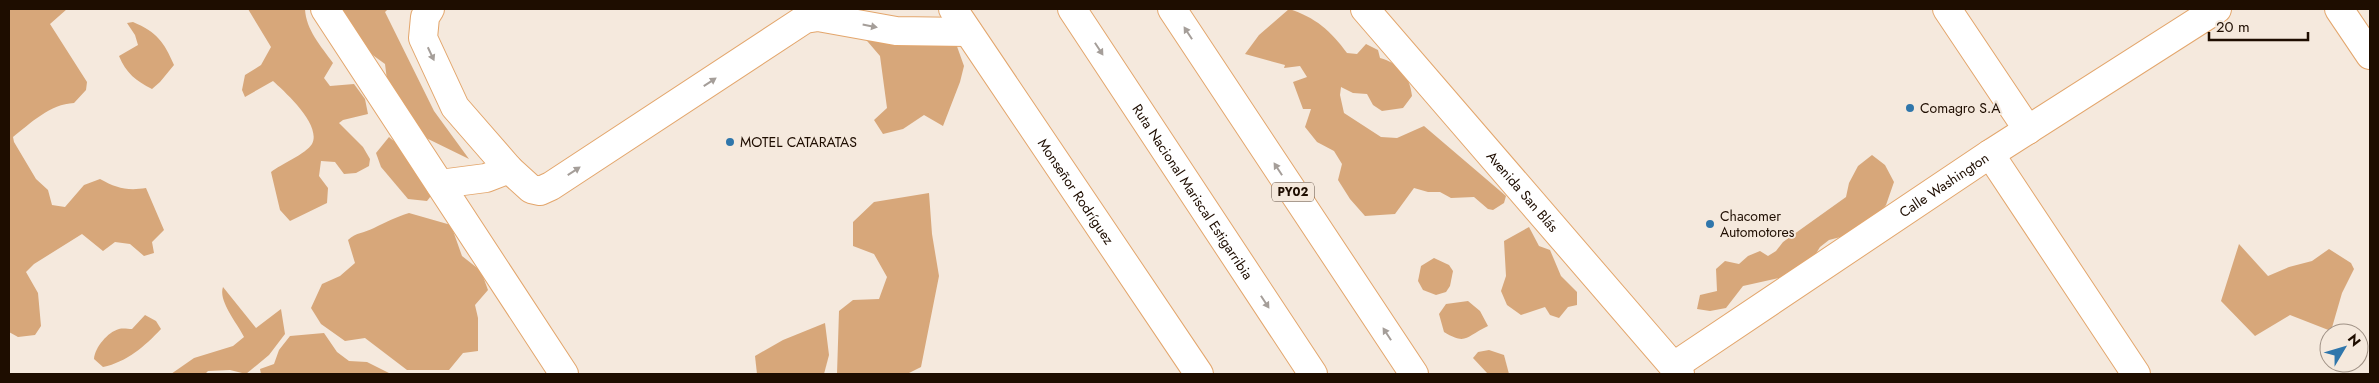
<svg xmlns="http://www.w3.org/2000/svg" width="2379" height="383" font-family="Jost,sans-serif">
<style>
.forest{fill:#d7a77a}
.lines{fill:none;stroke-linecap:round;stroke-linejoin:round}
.minor-casing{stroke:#e3a66c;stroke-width:30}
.highway-casing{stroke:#e3a66c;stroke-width:30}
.minor{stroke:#fff;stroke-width:28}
.highway{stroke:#fff;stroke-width:28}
.oneway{fill:#a59e99}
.poi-dot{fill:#2f76ab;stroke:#f5e9dd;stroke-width:2}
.labels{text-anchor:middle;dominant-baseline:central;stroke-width:4;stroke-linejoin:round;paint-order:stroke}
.shield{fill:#f5e9dd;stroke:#5e4f42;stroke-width:1}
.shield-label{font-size:12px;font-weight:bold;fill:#1e0d00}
.poi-label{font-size:14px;fill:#1e0d00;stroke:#f5e9dd;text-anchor:start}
.street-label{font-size:14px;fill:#1e0d00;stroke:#f5e9dd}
</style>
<rect width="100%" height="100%" fill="#f5e9dd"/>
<!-- forest -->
<g class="forest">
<path d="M9,9H67L50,24L87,82L86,90L74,103C50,104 31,123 13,137L14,142L36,179L48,190L52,205L65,207L84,185L100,179C116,188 127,191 146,188L164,230L152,242L154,253L144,256L130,244L115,242L103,251L82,234L34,264L26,272L38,293L41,326L35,335L18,337L9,332Z"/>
<path d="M248,9H305C306,30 321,46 333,63L324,78L330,86L354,84L365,99L368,114L343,120L339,123L363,147L370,159L369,166L356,173L344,174L335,162L321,161L319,176L328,188L327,203L290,221L280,210L271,172C281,164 306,154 312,144C322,125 285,92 273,81L245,97L242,90L245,75L261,65L271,47Z"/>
<path d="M329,9H388L385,12L434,111L469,159L422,136L387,80L385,64L352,40Z"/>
<path d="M1289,9C1315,17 1331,31 1347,53L1357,54L1366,44L1378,50L1380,58C1399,63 1410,76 1412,96L1403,108L1382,111L1373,105L1367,94L1353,93L1341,87L1340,95L1344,113L1381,137L1397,138L1424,126L1506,196L1504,203L1493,210L1488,209L1474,197L1451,198L1440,192H1428L1414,188L1395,214L1365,216L1350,199L1338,180L1342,164L1334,151L1317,142L1305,127L1311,109H1303L1293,82L1307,77L1300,66L1284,68L1285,65L1245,54L1259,35Z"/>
<path d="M133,22C157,32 164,42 174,65L160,82L152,89C136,81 126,73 119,56L138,45L135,35L127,23Z"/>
<path d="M862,35L954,38L964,66L960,82L943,126L924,115L903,129L883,134L874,120L887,108L880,56Z"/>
<path d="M389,137L408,153L434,192L427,201L408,199L381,167L376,153Z"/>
<path d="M1872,155L1885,165L1894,182L1886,205L1874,221L1860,232L1829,240L1820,247L1812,260L1783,277L1743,286L1726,308L1710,311L1697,309L1700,295L1717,291L1716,269L1725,261L1739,264L1748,256L1760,251L1768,256L1776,251L1783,242L1846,197L1849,183L1858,166Z"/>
<path d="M929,193L932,234L939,276L921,367L907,374H837L839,311L853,300L879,299L887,277L874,254L853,246V222L874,202Z"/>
<path d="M409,213L451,225L462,256L481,271L488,290L475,305L478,318V351L463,353L449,370H407L365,338L345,341L321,324L311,308L322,284L340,276L355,263L348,240C356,232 365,233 374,228C386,222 396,217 409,213Z"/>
<path d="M1529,227L1539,246L1550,250L1561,276L1577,292V305L1568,307L1559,318L1550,315L1545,307L1521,315L1507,305L1501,291L1506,276L1504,241Z"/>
<path d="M2239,244L2268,276L2289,267L2312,261L2329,249L2351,263L2354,269L2342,293L2331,331L2290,315L2255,336L2221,301Z"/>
<path d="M1434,258L1449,265L1453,271L1450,286L1446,292L1436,295L1423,290L1418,281L1421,266Z"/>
<path d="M223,287L256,328L281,309L285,334L269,355L246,374L230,370L208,371L205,374H171L194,358L233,346L244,337C237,323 218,301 223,287Z"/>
<path d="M1468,301L1480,311L1488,326C1466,336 1467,346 1444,332L1439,314L1446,304Z"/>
<path d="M145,315L156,321L161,329C145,346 127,362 103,367L94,359C95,347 108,332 119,329C123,328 128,329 132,329Z"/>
<path d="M825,323L829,355L824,374H757L755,356L783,340Z"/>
<path d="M324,333L337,352L349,361L367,362L391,374H261L260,369L274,364L279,350L290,336Z"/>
<path d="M1489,350L1504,355L1509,374H1488L1473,358L1478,352Z"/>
</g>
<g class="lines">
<defs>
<g id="minor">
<path d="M325,9L564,374"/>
<path d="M430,9L425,17L423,38L455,107L509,169L531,189L540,191L551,186L805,19L818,17L896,31L968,32"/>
<path id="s1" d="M953,9L1199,374"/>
<path id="s2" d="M1365,9L1680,374"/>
<path d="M1947,9L2028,130"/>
<path d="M2339,9L2370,55"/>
<path d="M1990,154L2136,374"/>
<path d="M440,184L486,178L509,169"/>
<path id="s3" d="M1674,366L1990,154L2217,9"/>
</g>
<g id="highway">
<path id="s4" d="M1072,9L1313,374"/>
<path d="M1172,9L1414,374"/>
</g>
</defs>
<!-- minor casing -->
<use href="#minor" class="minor-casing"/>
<!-- highway casing -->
<use href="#highway" class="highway-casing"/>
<!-- minor -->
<use href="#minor" class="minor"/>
<!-- highway -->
<use href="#highway" class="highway"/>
</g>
<!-- one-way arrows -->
<defs><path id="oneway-solid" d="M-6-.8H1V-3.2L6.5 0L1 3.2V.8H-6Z" transform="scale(1.25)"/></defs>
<g class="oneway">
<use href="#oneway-solid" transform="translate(870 26) rotate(11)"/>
<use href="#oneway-solid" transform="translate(1188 33) rotate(-123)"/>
<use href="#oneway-solid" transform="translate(1099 49) rotate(57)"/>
<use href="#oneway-solid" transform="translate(431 54) rotate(65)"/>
<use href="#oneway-solid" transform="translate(710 82) rotate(-33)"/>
<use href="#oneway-solid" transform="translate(1278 169) rotate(-123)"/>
<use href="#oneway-solid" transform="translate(574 171) rotate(-33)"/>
<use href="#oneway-solid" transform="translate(1265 302) rotate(57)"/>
<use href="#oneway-solid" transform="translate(1387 334) rotate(-123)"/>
</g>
<!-- markers -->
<g class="poi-dot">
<circle cx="1910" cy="108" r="5"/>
<circle cx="730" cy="142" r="5"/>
<circle cx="1710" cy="224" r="5"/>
</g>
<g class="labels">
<!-- shield labels -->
<rect class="shield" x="1272" y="182.5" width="42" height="19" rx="4"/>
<g class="shield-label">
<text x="1293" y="192">PY02</text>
</g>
<!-- poi labels -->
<g class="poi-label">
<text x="1920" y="108">Comagro S.A</text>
<text x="740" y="142">MOTEL CATARATAS</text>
<text x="1720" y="216">Chacomer<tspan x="1720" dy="16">Automotores</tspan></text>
</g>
<!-- street labels -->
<g class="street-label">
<text stroke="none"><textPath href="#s3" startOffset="325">Calle Washington</textPath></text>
<text stroke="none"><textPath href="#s2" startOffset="241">Avenida San Blás</textPath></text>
<text stroke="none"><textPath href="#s1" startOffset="220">Monseñor Rodríguez</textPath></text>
<text stroke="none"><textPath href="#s4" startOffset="219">Ruta Nacional Mariscal Estigarribia</textPath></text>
</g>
</g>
<!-- border -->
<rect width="2379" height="383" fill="none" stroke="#1e0d00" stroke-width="20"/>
<!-- north arrow -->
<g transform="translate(2344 348) rotate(52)"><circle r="24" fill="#f5e9dd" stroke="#9f9185"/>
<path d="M0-4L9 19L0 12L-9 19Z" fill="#2f76ab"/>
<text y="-8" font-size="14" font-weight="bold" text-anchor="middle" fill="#1e0d00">N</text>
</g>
<!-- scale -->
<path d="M2209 32v8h99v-8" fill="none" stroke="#1e0d00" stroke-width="2.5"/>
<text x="2216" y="32" font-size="15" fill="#1e0d00" stroke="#f5e9dd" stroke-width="4" paint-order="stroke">20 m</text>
</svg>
